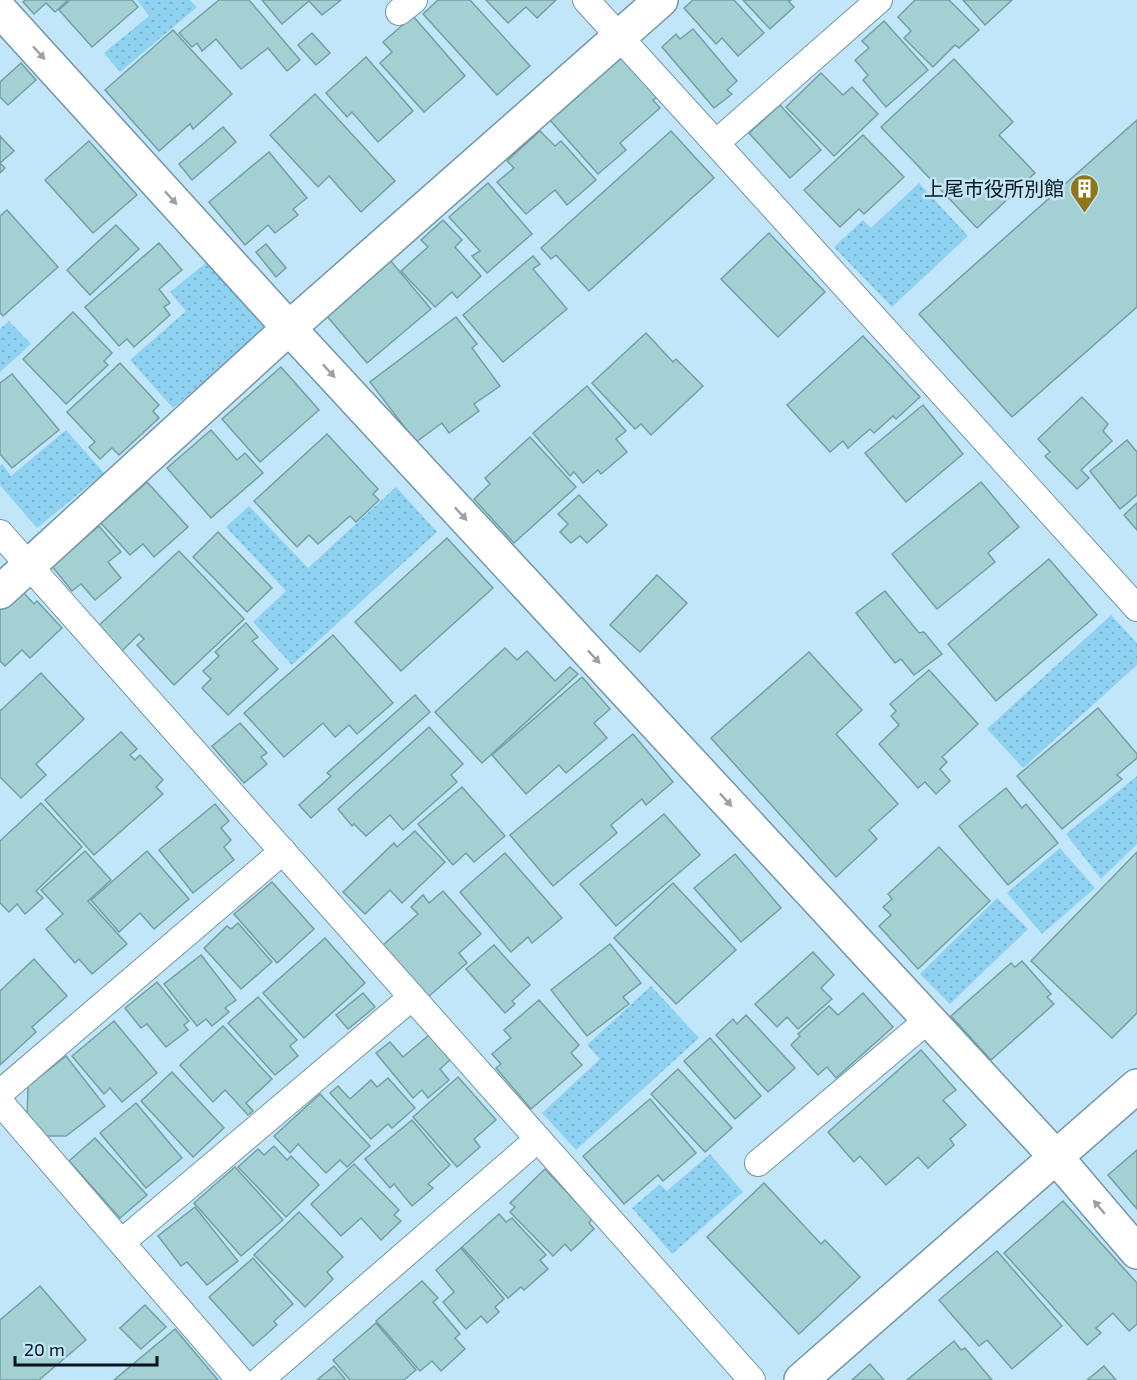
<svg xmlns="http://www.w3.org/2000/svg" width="1137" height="1380" font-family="'Exo 2','Noto Sans JP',sans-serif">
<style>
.grass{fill:url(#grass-dots)}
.building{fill:#a3d0d3;stroke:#749fa3;stroke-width:1.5}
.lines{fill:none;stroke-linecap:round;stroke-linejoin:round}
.lane-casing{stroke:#7295a7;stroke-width:28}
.street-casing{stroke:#7295a7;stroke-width:36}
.secondary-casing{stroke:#7295a7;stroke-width:36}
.lane{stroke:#fff;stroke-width:26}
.street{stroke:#fff;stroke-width:33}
.secondary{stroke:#fff;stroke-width:33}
.oneway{fill:#9ca1a4}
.labels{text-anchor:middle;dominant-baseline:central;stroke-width:5;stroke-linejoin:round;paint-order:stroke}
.poi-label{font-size:20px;fill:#07141b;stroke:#c1e6f9;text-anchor:end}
</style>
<defs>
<pattern id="grass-dots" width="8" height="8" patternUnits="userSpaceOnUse" patternTransform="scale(1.5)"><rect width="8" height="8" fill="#8ed1f1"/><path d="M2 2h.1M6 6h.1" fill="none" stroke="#79b3ce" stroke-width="1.8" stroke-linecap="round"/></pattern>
</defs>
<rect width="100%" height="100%" fill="#c1e6f9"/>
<!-- grass -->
<g class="grass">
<path d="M137,0H190L197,7L120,72L104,53L149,16Z"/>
<path d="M919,183L968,236L892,307L834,247L863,220L871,228Z"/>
<path d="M207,262L266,329L173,408L130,360L186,311L170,292Z"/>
<path d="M9,321L31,344L0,372V329Z"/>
<path d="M66,430L104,473L37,528L0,485V466L2,464L11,476Z"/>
<path d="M396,487L437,532L292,665L253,622L286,591L226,527L249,506L308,568Z"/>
<path d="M1111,615L1137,643V665L1023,768L987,729Z"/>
<path d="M1137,776V844L1101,879L1066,834Z"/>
<path d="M1060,848L1095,888L1042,934L1007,893Z"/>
<path d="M997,898L1028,929L950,1004L920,974Z"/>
<path d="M651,986L699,1038L576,1150L542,1113L600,1059L587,1045Z"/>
<path d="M710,1154L743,1192L672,1254L632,1208L660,1184L667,1191Z"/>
</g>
<!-- building -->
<g class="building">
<path d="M26,0H68L55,12L46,3L34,14L23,2Z"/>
<path d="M70,0H132L138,7L92,47L59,10Z"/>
<path d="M219,0H249L300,60L287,71L268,48L241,69L216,39L202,51L197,43L192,47L179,33Z"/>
<path d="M262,0H341L322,15L309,1L282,24Z"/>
<path d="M438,0H470L530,66L497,95L423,14Z"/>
<path d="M486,0H556L537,18L526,7L508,23Z"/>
<path d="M693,0H734L764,33L738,56L722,38L716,44L684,8Z"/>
<path d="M743,0H791L789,2L794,7L770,29Z"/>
<path d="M915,0H949L979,30L959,48L955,45L933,67L904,38L911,31L898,17Z"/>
<path d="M963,0H1012L985,25Z"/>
<path d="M413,16L465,76L424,112L380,63L392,52L383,42Z"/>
<path d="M884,21L928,70L886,107L863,80L868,75L855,60L869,48L862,41Z"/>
<path d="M693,29L737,81L727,90L732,94L714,108L662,47L676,34L680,39Z"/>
<path d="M173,30L232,94L193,129L190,124L159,151L105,90Z"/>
<path d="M312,33L330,53L316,65L298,45Z"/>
<path d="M366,57L413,111L378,142L352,112L347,117L326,93Z"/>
<path d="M622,57L657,97L653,100L660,108L620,143L626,150L598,174L550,120Z"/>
<path d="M954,59L1013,122L999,135L1035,173L977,228L881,127Z"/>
<path d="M21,63L36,80L8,105L0,97V82Z"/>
<path d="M821,73L843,95L852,87L878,114L834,156L786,107Z"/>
<path d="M315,94L395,181L361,212L329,176L318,187L270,135Z"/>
<path d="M780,105L821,150L790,178L749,133Z"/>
<path d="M1137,120V307L1012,417L919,314Z"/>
<path d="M223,127L236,142L192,180L179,164Z"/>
<path d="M540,131L555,146L561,141L596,180L567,205L555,190L526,214L497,182L514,168L507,161Z"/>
<path d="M671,131L714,178L589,291L556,255L551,259L541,248Z"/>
<path d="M863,135L904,177L864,214L859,209L840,227L804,190Z"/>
<path d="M0,136L14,151L0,163L5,168L0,173Z"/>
<path d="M89,141L137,195L93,233L45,180Z"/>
<path d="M269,152L307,198L293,209L298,215L275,233L268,225L245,245L209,202Z"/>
<path d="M488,183L532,234L487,273L472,256L480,251L449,217Z"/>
<path d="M7,210L58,267L3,316L0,313V216Z"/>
<path d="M443,220L462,240L455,247L481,276L457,298L452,292L435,307L401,271L428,247L421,240Z"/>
<path d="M116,225L139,249L90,295L67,270Z"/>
<path d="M769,233L825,292L778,337L721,279Z"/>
<path d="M159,243L182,270L159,289L170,303L164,307L170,315L134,347L127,339L119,346L85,307Z"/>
<path d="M266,244L286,268L276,277L256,252Z"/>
<path d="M533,256L540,264L533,269L567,309L503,362L463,315Z"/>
<path d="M390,260L431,309L367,363L326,315Z"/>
<path d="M73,312L112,353L104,361L108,365L66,404L23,359Z"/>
<path d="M456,317L477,344L472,348L500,386L474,404L479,411L449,433L442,423L416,442L370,382Z"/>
<path d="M646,333L673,362L676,359L703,386L651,435L641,424L635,429L592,383Z"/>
<path d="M863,336L920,397L896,419L893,416L874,433L870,429L848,448L843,441L830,452L787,405Z"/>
<path d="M120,363L159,405L153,411L159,418L119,455L112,448L100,459L89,447L95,442L67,412Z"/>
<path d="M281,367L319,410L260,462L222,419Z"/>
<path d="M12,374L59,430L12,468L0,454V383Z"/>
<path d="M587,386L626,431L616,439L627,452L601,474L598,470L583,483L574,472L570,476L533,433Z"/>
<path d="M1082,397L1108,424L1103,431L1112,441L1081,470L1089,478L1077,489L1045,456L1050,452L1038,439Z"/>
<path d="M923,405L963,454L906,502L865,453Z"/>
<path d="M211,430L237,460L245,453L263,473L211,518L167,468Z"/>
<path d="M327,434L378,489L373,494L379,500L356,522L350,516L318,544L309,535L297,547L254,501Z"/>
<path d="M530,437L576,487L514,543L474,499L490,484L485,478Z"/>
<path d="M1127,440L1137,452V495L1120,509L1090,471Z"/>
<path d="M147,482L188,527L154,557L143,544L130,555L101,523Z"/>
<path d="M981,482L1019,527L988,553L995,562L937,609L892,554Z"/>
<path d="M579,495L607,525L587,543L580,536L571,543L560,532L568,524L558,514Z"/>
<path d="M1137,503V530L1124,515Z"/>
<path d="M99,526L121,552L108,562L121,578L95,600L81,584L72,591L52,566Z"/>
<path d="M218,532L272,588L247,612L193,557Z"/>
<path d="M447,538L493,588L401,671L355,622Z"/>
<path d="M179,551L244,619L174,685L137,645L144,639L139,634L120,653L96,628Z"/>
<path d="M1049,559L1097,615L996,701L948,644Z"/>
<path d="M657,575L687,603L640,652L610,625Z"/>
<path d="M21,590L34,604L37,601L62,628L30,658L22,650L5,666L0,661V609Z"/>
<path d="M885,591L919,633L924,632L942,654L914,675L901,659L895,663L856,613Z"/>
<path d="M246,623L258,637L252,641L278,669L228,715L202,688L211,679L203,671L219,656L215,652Z"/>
<path d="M333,635L393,703L357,734L349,725L335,737L323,723L284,757L244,713Z"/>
<path d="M505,648L517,660L527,651L555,681L570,667L578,674L482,763L435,712Z"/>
<path d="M809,652L862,710L836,734L898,804L869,830L877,839L836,877L711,738Z"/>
<path d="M929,670L978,724L942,757L947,762L940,769L950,781L936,794L925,782L918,788L879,744L899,725L891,716L896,711L890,704Z"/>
<path d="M41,673L84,719L36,764L46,775L21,798L0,777V711Z"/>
<path d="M582,677L610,709L594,723L607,738L566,773L559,765L526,794L492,755Z"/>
<path d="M415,695L430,712L311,818L299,805L331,776L327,773Z"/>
<path d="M1098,708L1137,754V758L1117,775L1122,779L1062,829L1017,776Z"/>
<path d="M240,723L267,753L261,757L267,764L244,783L212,746Z"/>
<path d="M429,727L463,764L451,775L457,782L403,830L390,815L366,836L354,824L352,826L338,809Z"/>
<path d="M121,732L137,749L130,755L135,760L140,755L163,780L156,787L163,794L94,855L45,800Z"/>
<path d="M633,734L673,782L646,805L642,799L611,825L617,833L553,886L510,835Z"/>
<path d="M462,787L505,836L474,862L466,853L453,865L418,824Z"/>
<path d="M1006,788L1022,808L1026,804L1058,843L1008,885L959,826Z"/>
<path d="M41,803L82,847L36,891L43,898L25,914L17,904L9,912L0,903V841Z"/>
<path d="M215,804L229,821L221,828L231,840L224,847L234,860L193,893L159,850Z"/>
<path d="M664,814L700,855L616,926L580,884Z"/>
<path d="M415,831L445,862L402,903L390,890L365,914L343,892L394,843L397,847Z"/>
<path d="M939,847L990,901L918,969L879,926L891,915L883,907L892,899L888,894Z"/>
<path d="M85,851L111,880L88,901L127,944L92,974L79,959L75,963L46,929L63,914L41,890Z"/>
<path d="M147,851L189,899L154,929L140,913L119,932L91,900Z"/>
<path d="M1137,852V1013L1112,1038L1031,961Z"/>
<path d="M505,853L562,918L532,943L528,937L511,952L460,892Z"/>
<path d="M735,854L781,908L741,942L694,888Z"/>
<path d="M272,882L314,929L277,963L234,914Z"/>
<path d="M673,883L736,950L676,1004L614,938Z"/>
<path d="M443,891L481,934L459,953L467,963L428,997L383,945L418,914L411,907L423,895L429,903Z"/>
<path d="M238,923L272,962L241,989L204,948L227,926L231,929Z"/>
<path d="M325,938L365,983L304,1038L263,993Z"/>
<path d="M610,944L641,983L623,997L629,1004L587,1036L551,990Z"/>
<path d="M494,945L530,985L512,1001L515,1004L505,1013L466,969Z"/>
<path d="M813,952L834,975L821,988L832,999L798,1029L787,1017L777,1027L755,1004Z"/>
<path d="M201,955L236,1000L225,1008L229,1012L212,1026L206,1019L197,1026L164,984Z"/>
<path d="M34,959L67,996L32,1027L36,1032L0,1065V991Z"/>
<path d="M1022,961L1051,994L1047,997L1054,1004L991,1060L951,1016L1011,963L1015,967Z"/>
<path d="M157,982L189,1021L184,1025L188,1030L166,1047L147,1024L141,1028L125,1008Z"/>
<path d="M363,993L375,1007L348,1029L336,1015Z"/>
<path d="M863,993L893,1027L836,1078L827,1067L818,1075L791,1045L800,1036L798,1034L829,1006L838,1015Z"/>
<path d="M258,997L297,1040L290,1046L298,1056L275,1075L228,1023Z"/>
<path d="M539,1000L579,1045L571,1053L582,1065L531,1109L496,1068L501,1064L492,1054L511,1038L504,1030Z"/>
<path d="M746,1015L795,1068L768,1092L716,1035L733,1019L737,1024Z"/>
<path d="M114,1021L157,1073L122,1102L110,1088L104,1094L72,1056Z"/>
<path d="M223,1026L272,1079L246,1103L253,1111L248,1115L225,1090L213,1102L180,1065Z"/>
<path d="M429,1035L450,1060L440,1069L449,1080L428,1098L422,1090L413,1098L376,1053L390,1042L403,1057Z"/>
<path d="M710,1038L761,1096L735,1119L684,1061Z"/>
<path d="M921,1050L956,1090L943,1100L966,1125L950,1139L954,1145L928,1168L918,1157L886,1185L860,1156L854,1162L828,1132Z"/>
<path d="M66,1056L105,1106L66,1136H43L27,1118L28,1086Z"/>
<path d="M678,1069L732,1128L705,1152L651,1094Z"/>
<path d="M172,1072L224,1128L193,1157L141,1101Z"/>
<path d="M458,1077L496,1120L474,1139L480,1147L457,1167L413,1117Z"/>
<path d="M388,1078L415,1108L392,1128L388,1124L371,1139L330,1093L338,1086L350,1099L371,1080L377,1087Z"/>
<path d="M320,1094L370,1146L347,1167L340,1160L326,1173L298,1144L290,1153L274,1136Z"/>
<path d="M650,1099L696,1153L663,1181L658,1175L624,1204L583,1156Z"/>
<path d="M136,1103L182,1158L146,1188L100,1133Z"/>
<path d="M412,1120L450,1165L428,1184L433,1188L412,1206L394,1184L390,1188L365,1159Z"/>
<path d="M95,1138L147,1195L120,1218L69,1161Z"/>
<path d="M274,1146L287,1160L291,1156L319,1185L286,1217L238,1167L258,1149L264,1155Z"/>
<path d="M1137,1150V1209L1108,1175Z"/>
<path d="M354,1164L399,1210L394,1215L401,1221L381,1240L361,1218L341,1236L311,1204Z"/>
<path d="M235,1167L283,1220L241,1256L194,1203Z"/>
<path d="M545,1169L592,1219L589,1223L594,1229L571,1251L565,1244L553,1256L510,1212L515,1207L510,1203Z"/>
<path d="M764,1183L821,1244L825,1240L860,1277L799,1334L707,1237Z"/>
<path d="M1063,1201L1137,1283V1324L1129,1331L1113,1313L1096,1328L1101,1333L1087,1345L1004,1253Z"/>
<path d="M195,1207L238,1261L207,1285L187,1262L181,1266L158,1236Z"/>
<path d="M299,1212L343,1257L327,1272L333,1279L305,1307L254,1255Z"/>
<path d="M499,1214L506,1222L512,1218L546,1255L540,1260L548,1269L524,1290L521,1287L508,1298L462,1247Z"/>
<path d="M461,1248L504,1299L495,1307L499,1312L487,1323L481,1316L466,1329L443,1302L454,1292L436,1270Z"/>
<path d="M997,1251L1062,1326L1012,1369L987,1340L979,1346L939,1300Z"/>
<path d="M253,1258L293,1304L274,1321L277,1325L253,1346L209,1297Z"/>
<path d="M422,1281L438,1298L433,1302L460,1334L455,1338L465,1349L441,1371L432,1361L420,1371L376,1321Z"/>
<path d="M40,1286L86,1340L39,1380H0V1320Z"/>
<path d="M145,1305L166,1327L141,1349L120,1328Z"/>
<path d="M376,1323L416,1370L404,1380H350L333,1360Z"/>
<path d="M175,1329L218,1380H114Z"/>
<path d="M954,1341L961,1350L965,1348L992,1380H907Z"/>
<path d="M870,1364L884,1380H852Z"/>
<path d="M334,1366L346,1380H317Z"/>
<path d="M1104,1366L1116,1380H1087Z"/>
</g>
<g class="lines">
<defs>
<g id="lane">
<path d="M586,0L1137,608"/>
<path d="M399,12L414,0"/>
<path d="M716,143L879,0"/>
<path d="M0,533L752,1380"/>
<path d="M0,1093L283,851"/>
<path d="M0,1102L240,1380"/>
<path d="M758,1163L929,1019"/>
<path d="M122,1242L412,997"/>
<path d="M260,1380L538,1139"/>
</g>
<g id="street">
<path d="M0,10L289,328L1056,1157L1137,1252"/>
<path d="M0,592L289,328L661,0"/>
</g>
<path id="secondary" d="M801,1380L1137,1086"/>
</defs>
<!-- lane casing -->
<use href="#lane" class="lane-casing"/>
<!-- street casing -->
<use href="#street" class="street-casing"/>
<!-- secondary casing -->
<use href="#secondary" class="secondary-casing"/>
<!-- lane -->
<use href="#lane" class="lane"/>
<!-- street -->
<use href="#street" class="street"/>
<!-- secondary -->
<use href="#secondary" class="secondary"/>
</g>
<!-- one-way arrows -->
<defs><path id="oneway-solid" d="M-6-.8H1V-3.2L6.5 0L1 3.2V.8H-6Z" transform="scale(1.5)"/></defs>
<g class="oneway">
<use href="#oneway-solid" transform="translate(39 53) rotate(48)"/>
<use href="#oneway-solid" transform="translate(171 198) rotate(48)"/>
<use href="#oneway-solid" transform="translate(329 371) rotate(47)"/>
<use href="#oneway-solid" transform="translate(461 514) rotate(47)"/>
<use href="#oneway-solid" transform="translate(594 657) rotate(47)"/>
<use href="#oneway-solid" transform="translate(726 800) rotate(47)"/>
<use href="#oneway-solid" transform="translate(1099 1207) rotate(-130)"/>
</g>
<!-- icons -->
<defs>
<symbol id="building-pin" viewBox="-11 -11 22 30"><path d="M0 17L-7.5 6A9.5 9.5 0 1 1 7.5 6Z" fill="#8e761b" stroke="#c1e6f9"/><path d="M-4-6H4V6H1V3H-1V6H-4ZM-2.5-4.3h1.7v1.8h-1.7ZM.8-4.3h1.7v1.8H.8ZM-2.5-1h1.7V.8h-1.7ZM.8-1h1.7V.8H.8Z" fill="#fff"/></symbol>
</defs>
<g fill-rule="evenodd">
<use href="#building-pin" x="1068" y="172" width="33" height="45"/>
</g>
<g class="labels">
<!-- poi labels -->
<g class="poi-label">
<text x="1064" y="188">上尾市役所別館</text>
</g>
</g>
<!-- scale -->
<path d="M15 1356v9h142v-9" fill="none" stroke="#07141b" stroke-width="3"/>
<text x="24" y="1356" font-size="18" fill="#07141b" stroke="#c1e6f9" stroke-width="4.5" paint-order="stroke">20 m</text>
</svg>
